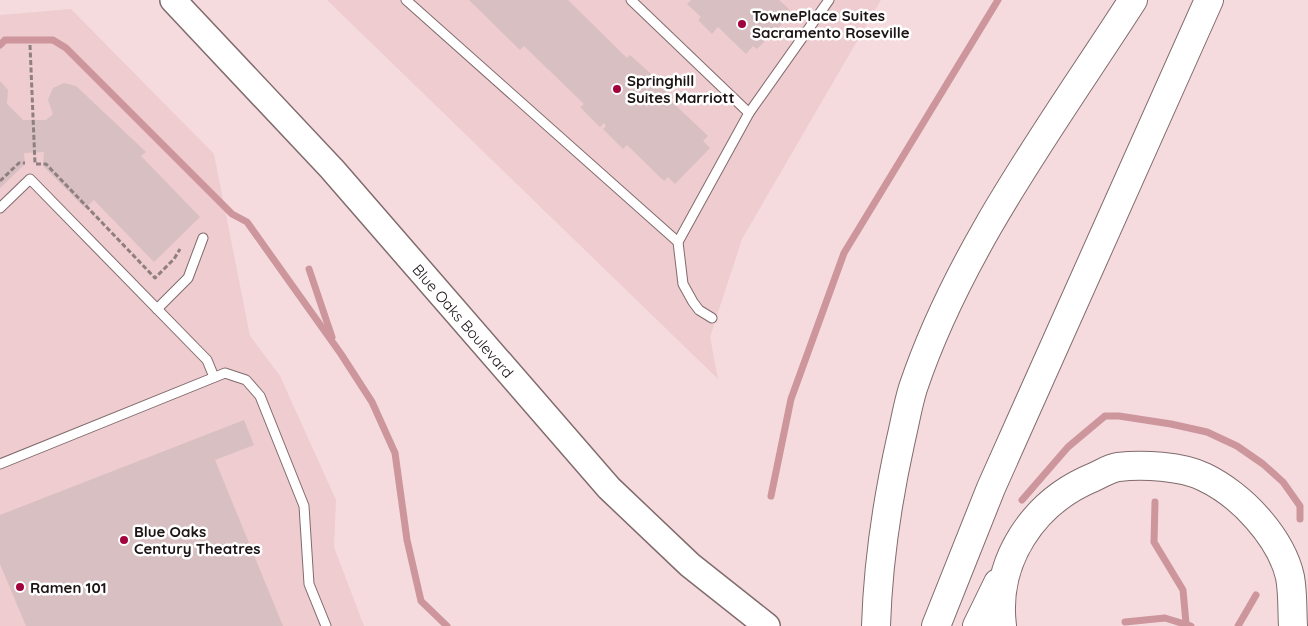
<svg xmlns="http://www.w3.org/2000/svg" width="1308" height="626" font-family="Quicksand,sans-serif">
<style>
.built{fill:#eecccf}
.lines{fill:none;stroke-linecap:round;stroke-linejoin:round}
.stream{stroke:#cd969d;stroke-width:7}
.building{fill:#d8bfc1}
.lane-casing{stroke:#816b6d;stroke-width:11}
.secondary-casing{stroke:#816b6d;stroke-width:28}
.highway-casing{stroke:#816b6d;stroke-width:30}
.path{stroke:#907f81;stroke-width:3;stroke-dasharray:5 2.5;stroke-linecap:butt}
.lane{stroke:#fff;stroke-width:9}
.secondary{stroke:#fff;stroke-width:25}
.highway{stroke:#fff;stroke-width:28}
.poi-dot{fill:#a1033d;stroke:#fff;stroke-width:2}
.labels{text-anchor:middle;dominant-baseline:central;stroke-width:5;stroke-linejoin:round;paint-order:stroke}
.poi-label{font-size:15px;font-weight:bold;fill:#1c1415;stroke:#fff;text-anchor:start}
.street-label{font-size:15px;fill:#1c1415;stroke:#fff}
</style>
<rect width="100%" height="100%" fill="#f5dbde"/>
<!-- built -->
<g class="built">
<path d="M327,0H881L742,239L710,337L718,379Z"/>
<path d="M71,9L214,154L250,336L280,376L336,500L334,547L364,626H0V15Z"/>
</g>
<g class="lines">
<!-- stream -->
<g class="stream">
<path d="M0,45L5,40H53L66,48L232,214L247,222L341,354L372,402L395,453L407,540L421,601L447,626"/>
<path d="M309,269L332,337"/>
<path d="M771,496L791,399L844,253L998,0"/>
<path d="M1022,500L1068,447L1105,416H1119L1171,424L1207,432L1237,446L1263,464L1283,482L1300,506V519"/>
<path d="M1155,502L1154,542L1183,590L1186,623"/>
<path d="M1125,622L1165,618L1191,626"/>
<path d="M1238,626L1256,595"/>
</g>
</g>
<!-- building -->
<g class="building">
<path d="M469,0H568L627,58L630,55L651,74L647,78L650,81L653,77L674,97L670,100L708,136L703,141L710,148L675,184L668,177L664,181L627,145L623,149L603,129L606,126L604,123L600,127L580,107L584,104L524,46L520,50Z"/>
<path d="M691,0H779L789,9L781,18L785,21L757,49L753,46L746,54L718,27L712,34L698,20L701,17L687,4Z"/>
<path d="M0,81L8,90L7,104L23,120H46L53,114L48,100L53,88L64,83L76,86L146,152L141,156L200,217L154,262L94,200L85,208L43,166L44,152L24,153L25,164L0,188Z"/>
<path d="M244,420L254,445L215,460L283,626H26L0,564V515Z"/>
</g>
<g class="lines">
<defs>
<g id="lane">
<path d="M406,0L678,242"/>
<path d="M631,0L749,113"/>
<path d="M0,208L30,179L207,360L214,377"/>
<path d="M157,309L188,278L203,238"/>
<path d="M712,318L699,310L693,302L683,284L678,242L749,113L829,0"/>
<path d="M0,464L225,373L246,380L260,396L304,506L309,584L326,626"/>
</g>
<path id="secondary" d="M173,0L332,169L609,488L690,565L767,626"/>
<g id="highway">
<path d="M876,626C878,561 887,502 901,439C905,422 908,404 913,388C960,248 1054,123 1133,0"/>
<path d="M936,626L991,488L1209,0"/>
<path d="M977,626L998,583"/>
<path d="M1002,626C994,561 1033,502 1094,477C1101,474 1110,468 1118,467C1142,464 1182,466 1204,477C1223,486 1243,502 1257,518C1272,535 1285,555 1290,577C1293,593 1292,610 1293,626"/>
</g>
</defs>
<!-- lane casing -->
<use href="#lane" class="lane-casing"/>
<!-- secondary casing -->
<use href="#secondary" class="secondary-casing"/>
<!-- highway casing -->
<use href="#highway" class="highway-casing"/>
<!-- path -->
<g class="path">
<path d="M30,45L35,164"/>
<path d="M36,164H46L155,278L174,259L180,249"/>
<path d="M0,181L19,163H25"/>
</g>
<!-- lane -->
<use href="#lane" class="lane"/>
<!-- secondary -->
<use href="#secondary" class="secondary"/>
<!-- highway -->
<use href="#highway" class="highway"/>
</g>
<!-- markers -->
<g class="poi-dot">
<circle cx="742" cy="24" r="5"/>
<circle cx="617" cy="89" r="5"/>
<circle cx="124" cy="540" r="5"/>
<circle cx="20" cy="587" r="5"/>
</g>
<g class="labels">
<!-- poi labels -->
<g class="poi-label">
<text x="752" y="15">TownePlace Suites<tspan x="752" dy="17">Sacramento Roseville</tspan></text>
<text x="627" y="80">Springhill<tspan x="627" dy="17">Suites Marriott</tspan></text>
<text x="134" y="531">Blue Oaks<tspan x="134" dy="17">Century Theatres</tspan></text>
<text x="30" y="587">Ramen 101</text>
</g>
<!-- street labels -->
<g class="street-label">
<text transform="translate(463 321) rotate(49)">Blue Oaks Boulevard</text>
</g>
</g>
</svg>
